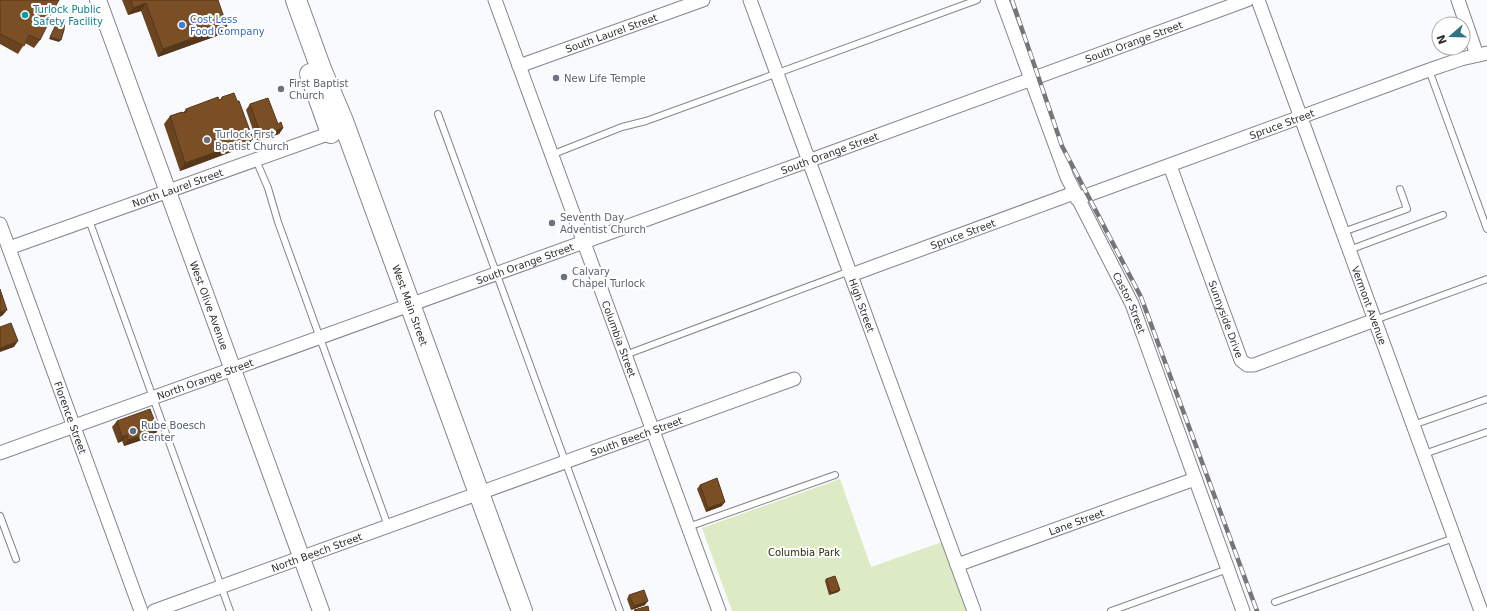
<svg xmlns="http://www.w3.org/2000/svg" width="1487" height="611" font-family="'DejaVu Sans',sans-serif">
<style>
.green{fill:#dcebc4}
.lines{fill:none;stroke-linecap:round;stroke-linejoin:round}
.service-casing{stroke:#848589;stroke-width:8}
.minor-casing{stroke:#848589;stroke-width:15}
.tertiary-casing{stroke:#848589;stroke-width:18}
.primary-casing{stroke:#848589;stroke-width:22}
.service{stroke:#fff;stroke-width:6}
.minor{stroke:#fff;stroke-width:13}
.tertiary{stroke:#fff;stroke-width:16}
.primary{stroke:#fff;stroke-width:20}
.rail-casing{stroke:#767679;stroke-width:4.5}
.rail{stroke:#fff;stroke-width:3;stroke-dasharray:9;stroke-linecap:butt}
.wall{fill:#6a4421}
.shaded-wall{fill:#56371b}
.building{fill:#7b4f26;stroke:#56371b}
.culture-dot{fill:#0f9aa8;stroke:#fff;stroke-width:1.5}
.shop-dot{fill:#3f7fe0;stroke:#fff;stroke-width:1.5}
.worship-dot{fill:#6b7280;stroke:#fff;stroke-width:1.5}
.service-dot{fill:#5c6f8a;stroke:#fff;stroke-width:1.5}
.labels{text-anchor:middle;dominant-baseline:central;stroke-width:4;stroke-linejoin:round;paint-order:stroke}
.culture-label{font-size:10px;fill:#0d838f;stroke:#fff;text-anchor:start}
.shop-label{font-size:10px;fill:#366cbe;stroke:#fff;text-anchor:start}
.street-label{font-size:10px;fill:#2f2f31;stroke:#fff}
.worship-label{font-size:10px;fill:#5b616d;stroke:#fff;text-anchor:start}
.service-label{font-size:10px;fill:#4e5e75;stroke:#fff;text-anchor:start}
.park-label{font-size:10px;fill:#243004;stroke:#fff}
</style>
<rect width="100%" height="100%" fill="#f9fafe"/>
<!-- green -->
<path class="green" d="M840,479L871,567L942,542L966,611H732L702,528Z"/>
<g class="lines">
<defs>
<g id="service">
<path d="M1429,70L1487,229"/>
<path d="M438,114L620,611"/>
<path d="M551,155L622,127L646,121L726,92L977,0"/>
<path d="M256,160L268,188L278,222L388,526"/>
<path d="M89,220L230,611"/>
<path d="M1343,232L1407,209L1400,189"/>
<path d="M1349,250L1443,215"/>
<path d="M1375,320L1487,279"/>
<path d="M625,355L850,271"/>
<path d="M1413,425L1487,399"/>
<path d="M1424,454L1487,432"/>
<path d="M0,516L16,559"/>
<path d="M688,527L835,475"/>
<path d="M1275,602L1454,538"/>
<path d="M1111,611L1228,569"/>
</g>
<g id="minor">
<path id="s1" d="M495,0L719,611"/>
<path id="s2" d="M750,0L974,611"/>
<path id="s3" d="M1002,0L1067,177L1132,304L1243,611"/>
<path id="s4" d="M1258,0L1481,611"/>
<path d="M1458,0L1477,55"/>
<path id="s5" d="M519,66L703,0"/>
<path id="s6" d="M1170,166L1241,360L1247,365H1254L1375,320"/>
<path id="s7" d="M1077,199L1429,70L1461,59L1487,53"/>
<path id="s8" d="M0,224L141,611"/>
<path id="s9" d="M9,248L339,130"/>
<path id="s10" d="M851,275L1074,193"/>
<path id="s11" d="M0,453L808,161L1247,0"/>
<path id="s12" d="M957,565L1195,479"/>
<path id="s13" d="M154,611L794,379"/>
</g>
<g id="tertiary">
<path id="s14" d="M98,0L321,611"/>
</g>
<g id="primary">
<path id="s15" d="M296,0L321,69L343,121L522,611"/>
<path d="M310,74L331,133"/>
</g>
</defs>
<!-- service casing -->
<use href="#service" class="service-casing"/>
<!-- minor casing -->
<use href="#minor" class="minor-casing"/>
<!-- tertiary casing -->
<use href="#tertiary" class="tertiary-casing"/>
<!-- primary casing -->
<use href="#primary" class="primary-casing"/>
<!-- service -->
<use href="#service" class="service"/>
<!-- minor -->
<use href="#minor" class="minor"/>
<!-- tertiary -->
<use href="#tertiary" class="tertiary"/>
<!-- primary -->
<use href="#primary" class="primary"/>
<defs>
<path id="rail" d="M1012,0L1062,146L1141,297L1257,611"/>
</defs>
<!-- rail casing -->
<use href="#rail" class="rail-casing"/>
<!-- rail -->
<use href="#rail" class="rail"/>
</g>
<!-- wall -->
<g class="wall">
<path d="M0,0L46,23L40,40L34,48L25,43L18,54L0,44Z"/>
<path d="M122,0H218L222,34L158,57L141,11L128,15Z"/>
<path d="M222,97L247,146L180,171L164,124L170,116L183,113L186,109L219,100H220Z"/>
<path d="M250,104L283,128L279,134L257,142L246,110Z"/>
<path d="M117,421L158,430L154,436L124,446L122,441L118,443L112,427Z"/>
<path d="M700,485L722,506L706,512L697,489Z"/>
<path d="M826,579L840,590L838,592L829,595L825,581Z"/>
<path d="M629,595L645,605L631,610L627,599Z"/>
</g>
<!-- shaded-wall -->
<g class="shaded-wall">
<path d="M146,3L141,11L128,15L133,8Z"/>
<path d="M227,26L222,34L158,57L163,49Z"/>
<path d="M50,37L61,40L59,42L49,39Z"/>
<path d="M283,128L279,134L257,142L261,136Z"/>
<path d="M253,139L247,146L180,171L185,163Z"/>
<path d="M7,310L3,315L0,317V312Z"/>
<path d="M18,341L14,347L0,352V348Z"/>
<path d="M158,430L154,436L124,446L128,440Z"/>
<path d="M127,435L122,441L118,443L122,437Z"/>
<path d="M725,502L722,506L706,512L708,508Z"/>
<path d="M840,590L838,592L829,595L831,593Z"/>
<path d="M648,601L645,605L631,610L634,606Z"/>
</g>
<!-- building -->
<g class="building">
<path d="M0,0H59L46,23L48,24L40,40L29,35L24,46L0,34Z"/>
<path d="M131,0H218L227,26L163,49L146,3L133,8Z"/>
<path d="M59,18L65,19L64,30L61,40L50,37Z"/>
<path d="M234,93L237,101H239L253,139L185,163L170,116L182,112L183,113L187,112L186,109L218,97L219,100L222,99V97Z"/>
<path d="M268,98L278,124L281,122L283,128L261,136L250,104Z"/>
<path d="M0,289L7,310L0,312Z"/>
<path d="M11,323L18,341L0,348V327Z"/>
<path d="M150,409L158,430L128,440L127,435L122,437L117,421Z"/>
<path d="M717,478L725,502L708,508L700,485Z"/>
<path d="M835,576L840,590L831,593L826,579Z"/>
<path d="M644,590L648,601L634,606L629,595Z"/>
<path d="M648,606L649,611H635L634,610Z"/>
</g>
<!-- markers -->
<circle class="culture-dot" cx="25" cy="15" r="4"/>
<circle class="shop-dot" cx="182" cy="25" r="4"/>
<g class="worship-dot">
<circle cx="556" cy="78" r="4"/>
<circle cx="281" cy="89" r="4"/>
<circle cx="207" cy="140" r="4"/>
<circle cx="552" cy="223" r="4"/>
<circle cx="564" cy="277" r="4"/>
</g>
<circle class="service-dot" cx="133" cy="431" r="4"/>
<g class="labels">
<!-- culture labels -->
<g class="culture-label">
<text x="33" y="9">Turlock Public<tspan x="33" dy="12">Safety Facility</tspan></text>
</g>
<!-- shop labels -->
<g class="shop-label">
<text x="190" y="19">Cost Less<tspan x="190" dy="12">Food Company</tspan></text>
</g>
<!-- street labels -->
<g class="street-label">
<text stroke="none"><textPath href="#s5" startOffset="98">South Laurel Street</textPath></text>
<text stroke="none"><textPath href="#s11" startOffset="1206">South Orange Street</textPath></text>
<text stroke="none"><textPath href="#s7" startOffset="218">Spruce Street</textPath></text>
<text stroke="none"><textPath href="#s11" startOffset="882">South Orange Street</textPath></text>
<text stroke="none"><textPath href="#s9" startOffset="179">North Laurel Street</textPath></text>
<text stroke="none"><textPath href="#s10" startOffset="119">Spruce Street</textPath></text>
<text stroke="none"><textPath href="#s11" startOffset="558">South Orange Street</textPath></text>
<text stroke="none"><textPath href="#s3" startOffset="329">Castor Street</textPath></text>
<text stroke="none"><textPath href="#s15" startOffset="326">West Main Street</textPath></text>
<text stroke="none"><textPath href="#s2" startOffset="325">High Street</textPath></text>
<text stroke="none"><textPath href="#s14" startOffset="325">West Olive Avenue</textPath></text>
<text stroke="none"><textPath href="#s4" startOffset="325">Vermont Avenue</textPath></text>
<text stroke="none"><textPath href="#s6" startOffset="163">Sunnyside Drive</textPath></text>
<text stroke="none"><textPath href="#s1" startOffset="361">Columbia Street</textPath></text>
<text stroke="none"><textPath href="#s11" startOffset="218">North Orange Street</textPath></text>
<text stroke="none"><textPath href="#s8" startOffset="206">Florence Street</textPath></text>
<text stroke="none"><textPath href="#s13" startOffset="513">South Beech Street</textPath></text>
<text stroke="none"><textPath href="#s12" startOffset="127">Lane Street</textPath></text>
<text stroke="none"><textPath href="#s13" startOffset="173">North Beech Street</textPath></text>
</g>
<!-- worship labels -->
<g class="worship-label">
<text x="564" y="78">New Life Temple</text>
<text x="289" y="83">First Baptist<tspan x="289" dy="12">Church</tspan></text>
<text x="215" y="134">Turlock First<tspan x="215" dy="12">Bpatist Church</tspan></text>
<text x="560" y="217">Seventh Day<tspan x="560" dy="12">Adventist Church</tspan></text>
<text x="572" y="271">Calvary<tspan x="572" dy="12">Chapel Turlock</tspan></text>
</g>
<!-- service labels -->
<g class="service-label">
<text x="141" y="425">Rube Boesch<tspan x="141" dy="12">Center</tspan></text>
</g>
<!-- park labels -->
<g class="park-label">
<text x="804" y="552">Columbia Park</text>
</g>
</g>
<!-- north arrow -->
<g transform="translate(1451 36) rotate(250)"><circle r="19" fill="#ffffff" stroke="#acacad"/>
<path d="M0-3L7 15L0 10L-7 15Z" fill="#307484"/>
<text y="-6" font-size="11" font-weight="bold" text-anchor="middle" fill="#2f2f31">N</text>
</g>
</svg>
